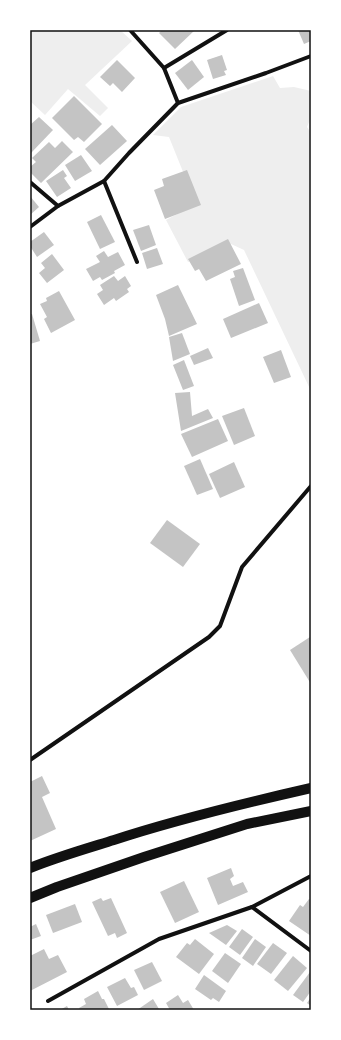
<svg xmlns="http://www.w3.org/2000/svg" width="341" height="1040" font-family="Lato,sans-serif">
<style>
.green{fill:#eee}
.building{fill:#c4c4c4}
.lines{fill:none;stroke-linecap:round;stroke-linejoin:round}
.minor{stroke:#111;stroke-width:4}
.primary{stroke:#111;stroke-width:10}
.neatline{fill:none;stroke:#111;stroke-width:1.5}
</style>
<rect width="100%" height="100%" fill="#fff"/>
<!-- green -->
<g class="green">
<path d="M30,30H120L132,41L85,85L108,108L100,116L68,89L45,115L30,101Z"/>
<path d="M273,76L280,88L294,87L311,91V117L307,127L311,133V391L244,250L231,244L188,262L166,220L196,204L169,137L153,135L181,107Z"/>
</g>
<!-- building -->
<g class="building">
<path d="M162,30H195L175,49L159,33Z"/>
<path d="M298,30H311V41L304,44Z"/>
<path d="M222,55L227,70L224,71L226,75L213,79L207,60Z"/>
<path d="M117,60L135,78L122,92L113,83L110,86L100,77Z"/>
<path d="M192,60L204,77L188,90L175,73Z"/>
<path d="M74,96L102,124L84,142L78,137L74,140L52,118Z"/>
<path d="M39,117L53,130L31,153L30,125Z"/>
<path d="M112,125L127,141L100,165L85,149Z"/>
<path d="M62,141L73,152L41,183L30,172V167L36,162L32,158L49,142L55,148Z"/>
<path d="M81,155L92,171L75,181L65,165Z"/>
<path d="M63,170L67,176L64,178L71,188L57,197L46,181Z"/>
<path d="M187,170L201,205L165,219L154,190L164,186L162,179Z"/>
<path d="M30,196L39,207L30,215Z"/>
<path d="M101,215L115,242L100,249L87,222Z"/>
<path d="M149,225L156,245L141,251L133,230Z"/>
<path d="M44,232L54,245L37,257L30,246V242Z"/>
<path d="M228,239L241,264L206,281L199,269L195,271L188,259Z"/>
<path d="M157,248L163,264L147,269L142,253Z"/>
<path d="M104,251L108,257L118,252L125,265L114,271L115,273L102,280L100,277L93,281L86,269L100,262L96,256Z"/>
<path d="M52,254L64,270L47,283L39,273L45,268L41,263Z"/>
<path d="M243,268L255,300L239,306L230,279L235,277L233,271Z"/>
<path d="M114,276L118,281L125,276L131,286L127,289L129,292L116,301L114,298L104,305L97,294L103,290L100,285Z"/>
<path d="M178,285L197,324L169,336L165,319L156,295Z"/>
<path d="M59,291L75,320L51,333L44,319L47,317L40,304L47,301L46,298Z"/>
<path d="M259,303L268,323L231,338L223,319Z"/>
<path d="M30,314H32L40,341L30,344Z"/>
<path d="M182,333L190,354L173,361L169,337Z"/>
<path d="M208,348L213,358L194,365L190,356Z"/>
<path d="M281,350L291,377L274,383L263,357Z"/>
<path d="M184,360L194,386L183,390L173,365Z"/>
<path d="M190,392L192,416L208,409L213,418L181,431L175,393Z"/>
<path d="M244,408L255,436L234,445L222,416Z"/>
<path d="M218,419L228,441L192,457L181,434Z"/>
<path d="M200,459L213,489L197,495L184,466Z"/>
<path d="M234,462L245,487L220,498L209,474Z"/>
<path d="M167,520L200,544L183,567L150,543Z"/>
<path d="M310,637L311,639V684L290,650Z"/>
<path d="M42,776L50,793L42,797L56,829L30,841V782Z"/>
<path d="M231,868L234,876L230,879L233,886L243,882L248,892L218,905L207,878Z"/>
<path d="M184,881L199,912L175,923L160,892Z"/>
<path d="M101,898L103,901L111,898L127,933L117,938L115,933L108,936L92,902Z"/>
<path d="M309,899L311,900V936L289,921L300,905L303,907Z"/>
<path d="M75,904L82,922L53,933L46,915Z"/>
<path d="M36,924L41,936L30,940V927Z"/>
<path d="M227,925L237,931L226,945L209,933Z"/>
<path d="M242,929L253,937L240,955L229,947Z"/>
<path d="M195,939L214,954L199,974L176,957L187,943L190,945Z"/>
<path d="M255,939L266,947L253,966L242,958Z"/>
<path d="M273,943L287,953L271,974L257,964Z"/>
<path d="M44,949L49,959L58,955L67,972L30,991V956Z"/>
<path d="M225,953L241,964L228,983L212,971Z"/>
<path d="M293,956L307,968L288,991L274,980Z"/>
<path d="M152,962L162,981L144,990L134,970Z"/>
<path d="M310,972L311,973V991L303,1002L293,995Z"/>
<path d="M204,975L226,991L219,1002L213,998L211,1000L195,989Z"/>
<path d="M125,978L131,988L134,987L138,995L117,1006L107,987Z"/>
<path d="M98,991L102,999H104L109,1009L80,1010L79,1008L86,1004L84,999Z"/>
<path d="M178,995L183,1003L188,1000L194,1010H170L166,1003Z"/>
<path d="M311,997V1006L307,1003Z"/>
<path d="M153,999L159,1009L157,1010H137Z"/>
<path d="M67,1006L69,1010H60Z"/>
</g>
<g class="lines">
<!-- minor -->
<g class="minor">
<path d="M130,30L164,68L178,103"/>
<path d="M164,68L227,30"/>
<path d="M104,181L137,262"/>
<path d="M30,182L58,206"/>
<path d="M30,227L58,206L104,181L129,153L178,103L266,73L311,56"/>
<path d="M30,760L209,637L220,626L242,567L311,486"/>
<path d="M252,907L311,951"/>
<path d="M48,1001L159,939L252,907L311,876"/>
</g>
<!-- primary -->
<g class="primary">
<path d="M30,868C57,857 85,849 114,840C178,819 245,803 311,788"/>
<path d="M30,898L57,887L144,857L247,824L311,811"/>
</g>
</g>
<!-- border -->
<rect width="341" height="1040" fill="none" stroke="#ffffff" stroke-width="62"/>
<rect x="31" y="31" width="279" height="978" class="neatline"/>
</svg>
